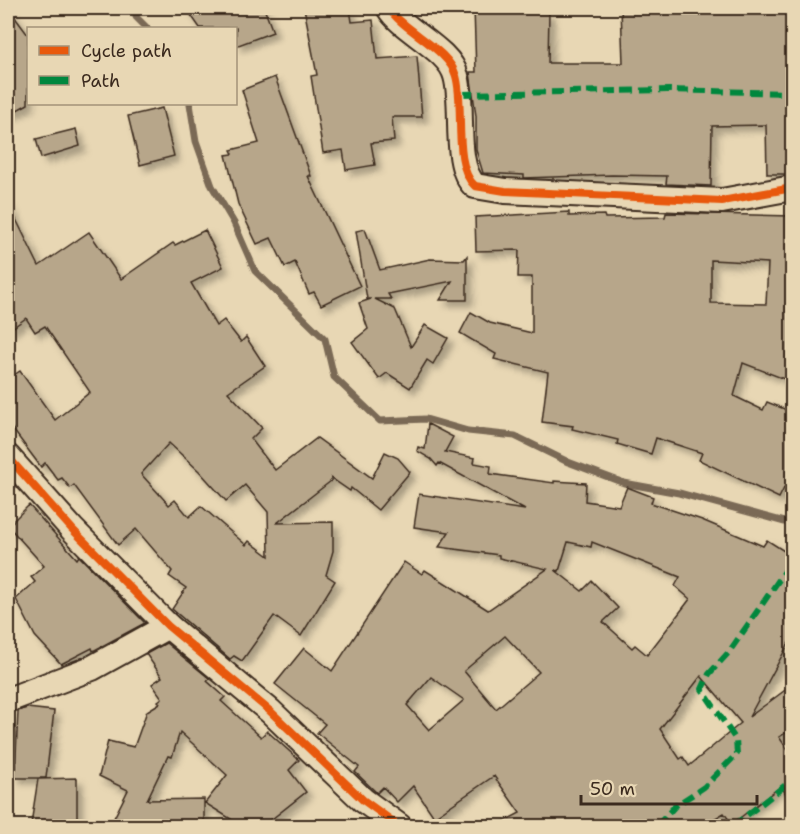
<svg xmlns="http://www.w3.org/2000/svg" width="800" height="834" font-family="'Shantell Sans',sans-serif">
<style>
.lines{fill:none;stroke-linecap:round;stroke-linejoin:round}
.stream{stroke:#7a6955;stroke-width:7}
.building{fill:#b7a68a;stroke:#3b2a1e;stroke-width:1.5;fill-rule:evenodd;filter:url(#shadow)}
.minor-casing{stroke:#3b2a1e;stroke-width:28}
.minor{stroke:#e8d7b4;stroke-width:24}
.quiet{stroke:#00873e;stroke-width:6;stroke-dasharray:12 6;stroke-linecap:butt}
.cycleway-casing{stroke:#e8d7b4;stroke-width:11}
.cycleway{stroke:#e8590c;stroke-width:8}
</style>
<defs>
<filter id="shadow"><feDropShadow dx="5.5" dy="5.5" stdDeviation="3" flood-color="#0004"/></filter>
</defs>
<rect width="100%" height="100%" fill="#e8d7b4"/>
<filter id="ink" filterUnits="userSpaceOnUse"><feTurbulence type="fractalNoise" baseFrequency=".0167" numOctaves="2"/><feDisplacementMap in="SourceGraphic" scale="12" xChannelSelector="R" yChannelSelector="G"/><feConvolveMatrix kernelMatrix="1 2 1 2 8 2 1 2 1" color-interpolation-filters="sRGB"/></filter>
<g filter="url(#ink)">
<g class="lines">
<!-- stream -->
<g class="stream">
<path d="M137,8L136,17L147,28"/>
<path d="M190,104L196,141L212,186L234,223L255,271L325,339L334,377L380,421L426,419L468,431L515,436L568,462L624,483L679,493L792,524"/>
</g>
</g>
<!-- building -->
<g class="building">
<path d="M8,8L28,35V104L8,115Z"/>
<path d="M186,8H264L273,32L236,46V28H200Z"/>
<path d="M304,8H350L352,22L373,20L377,59L417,56L422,117H392L394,141L371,143L375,165L346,170L343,150L323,153L311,76L317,75Z"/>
<path d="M474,8H509V13L549,12L548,63H623L621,8H792V174H767L766,125L712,126L711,186L666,184L667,176L612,175L524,178V175L483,173L476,150V116L470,72H476Z"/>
<path d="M275,77L311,176H308L360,286L321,305L314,292L309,294L295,262L285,267L271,238L257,244L238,204L226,155L233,154L231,150L259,143L242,90Z"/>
<path d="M162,108L174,156L140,165L128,116Z"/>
<path d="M76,129L80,146L41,158L36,139Z"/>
<path d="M8,203L39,266L89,232L121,279L173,243L175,245L205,230L223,267L191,283L216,326L224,320L241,342L246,337L265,366L228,392L262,428L251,439L275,470L317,438L372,478L385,452L398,458L410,472L378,510L351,488L350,491L331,478V481L277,523L333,522V551L326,575L335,581L301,636L274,616L242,661L234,656L230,659L172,609L186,588L169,576L172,571L136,529L118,545L74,485L70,488L62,478L58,480L45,463L41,467L8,423V379L20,371L55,420L90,392L45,326L35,332L26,318L8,331ZM169,443L199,471L226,501L245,485L268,512L269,556L249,541L246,545L201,506L189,517L175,500L169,505L141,474Z"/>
<path d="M569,212V216L604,215L605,218L665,217L666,213L792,216V382L743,363L734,396L763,410L767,402L792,412V490L785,486L779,498L699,460L702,453L656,438L651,454L617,444L618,440L572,429L573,426L542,422L548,372L494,359L496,354L460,333L471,312L490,323L532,333V277H518L519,250L476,251L475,217ZM711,260L768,263L766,304L711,303Z"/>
<path d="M365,229L380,270L430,259L464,260L467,256V300H440L452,281L388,294L391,299H375L395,309L411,347L425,325L448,338L433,364L427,360L410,388L387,373L379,379L352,342L368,329L359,303L371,299H367L356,231Z"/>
<path d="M428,424L453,437L445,452L475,458L474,463L491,466L490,474L554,483V481L586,483L585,501L619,506L627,487L653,497L651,503L702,520L763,546L767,540L792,556V637L749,717L792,685V729L779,737L792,756V803L781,786L732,824L724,813L702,826H495L520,813L494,776L434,817L413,786L397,802L383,787L377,793L355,772L359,767L317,733L325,724L275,684L304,648L332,671L404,562L422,574L425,570L488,610L547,569L499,558V555L439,547L449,532L414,527L419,494L525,510L439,463L437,466L431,459L417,451L418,447L425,449ZM568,542L591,547L592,542L680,577L675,586L690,599L647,655L635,645L632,648L603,622L618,608L592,581L582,591L555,570L559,571ZM505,636L539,672L496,709L464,671ZM701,676L741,723L689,766L683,757L680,759L660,729ZM431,677L464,700L429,730L407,705Z"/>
<path d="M29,505L77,559L79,556L145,623L93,651L92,648L61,664L35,636L16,599L35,582L31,577L44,566L8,526Z"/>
<path d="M166,643L210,679L207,681L225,697L221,701L261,737L267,731L299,760L289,770L306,792L263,826H242L205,803L227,775L180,732L172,757L168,756L147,800L204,799V826H166L114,818L128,790L99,776L108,741L134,747L147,711L160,703L158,701L162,698L152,684L162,677L146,654Z"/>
<path d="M27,708L54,711L46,778H15L18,711Z"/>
<path d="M77,778V826L31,824L38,779Z"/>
</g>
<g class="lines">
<defs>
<g id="minor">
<path d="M389,8C403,31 449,49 456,76C465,106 452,165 475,186L505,191L722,201L792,188"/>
<path d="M8,457L72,529L168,626L270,711L363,800L399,826"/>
<path d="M8,700L92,668L168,626"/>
</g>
</defs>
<!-- minor casing -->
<use href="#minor" class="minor-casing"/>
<!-- minor -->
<use href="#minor" class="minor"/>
<!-- quiet -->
<g class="quiet">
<path d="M461,94L667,90L792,93"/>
<path d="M657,826L675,806L704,787L737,754L736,740L702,689L709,674L729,652L792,561"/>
<path d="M733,826L792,780"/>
</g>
<defs>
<g id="cycleway">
<path d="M389,8C403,31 449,49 456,76C465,106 452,165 475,186L505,191L722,201L792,188"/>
<path d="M8,457L72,529L168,626L270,711L363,800L399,826"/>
</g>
</defs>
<!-- cycleway casing -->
<use href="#cycleway" class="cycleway-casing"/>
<!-- cycleway -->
<use href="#cycleway" class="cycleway"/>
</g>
</g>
<!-- margin -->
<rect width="800" height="834" fill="none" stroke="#e8d7b4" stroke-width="30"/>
<rect x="15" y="15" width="770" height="804" fill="none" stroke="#3b2a1e" stroke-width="2" filter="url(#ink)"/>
<!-- legend -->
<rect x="27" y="27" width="210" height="78" fill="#e8d7b4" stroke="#a39278" stroke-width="1.5"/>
<rect x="39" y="46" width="30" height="9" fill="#e8590c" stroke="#a39278" stroke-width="1.5"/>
<text x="81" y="57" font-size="18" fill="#3b2a1e">Cycle path</text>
<rect x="39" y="76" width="30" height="9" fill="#00873e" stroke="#a39278" stroke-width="1.5"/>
<text x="81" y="87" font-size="18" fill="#3b2a1e">Path</text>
<!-- scale -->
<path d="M581 795v9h176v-9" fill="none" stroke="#3b2a1e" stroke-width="3"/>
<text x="590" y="795" font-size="18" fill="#3b2a1e" stroke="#e8d7b4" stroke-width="4.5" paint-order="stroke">50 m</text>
</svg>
